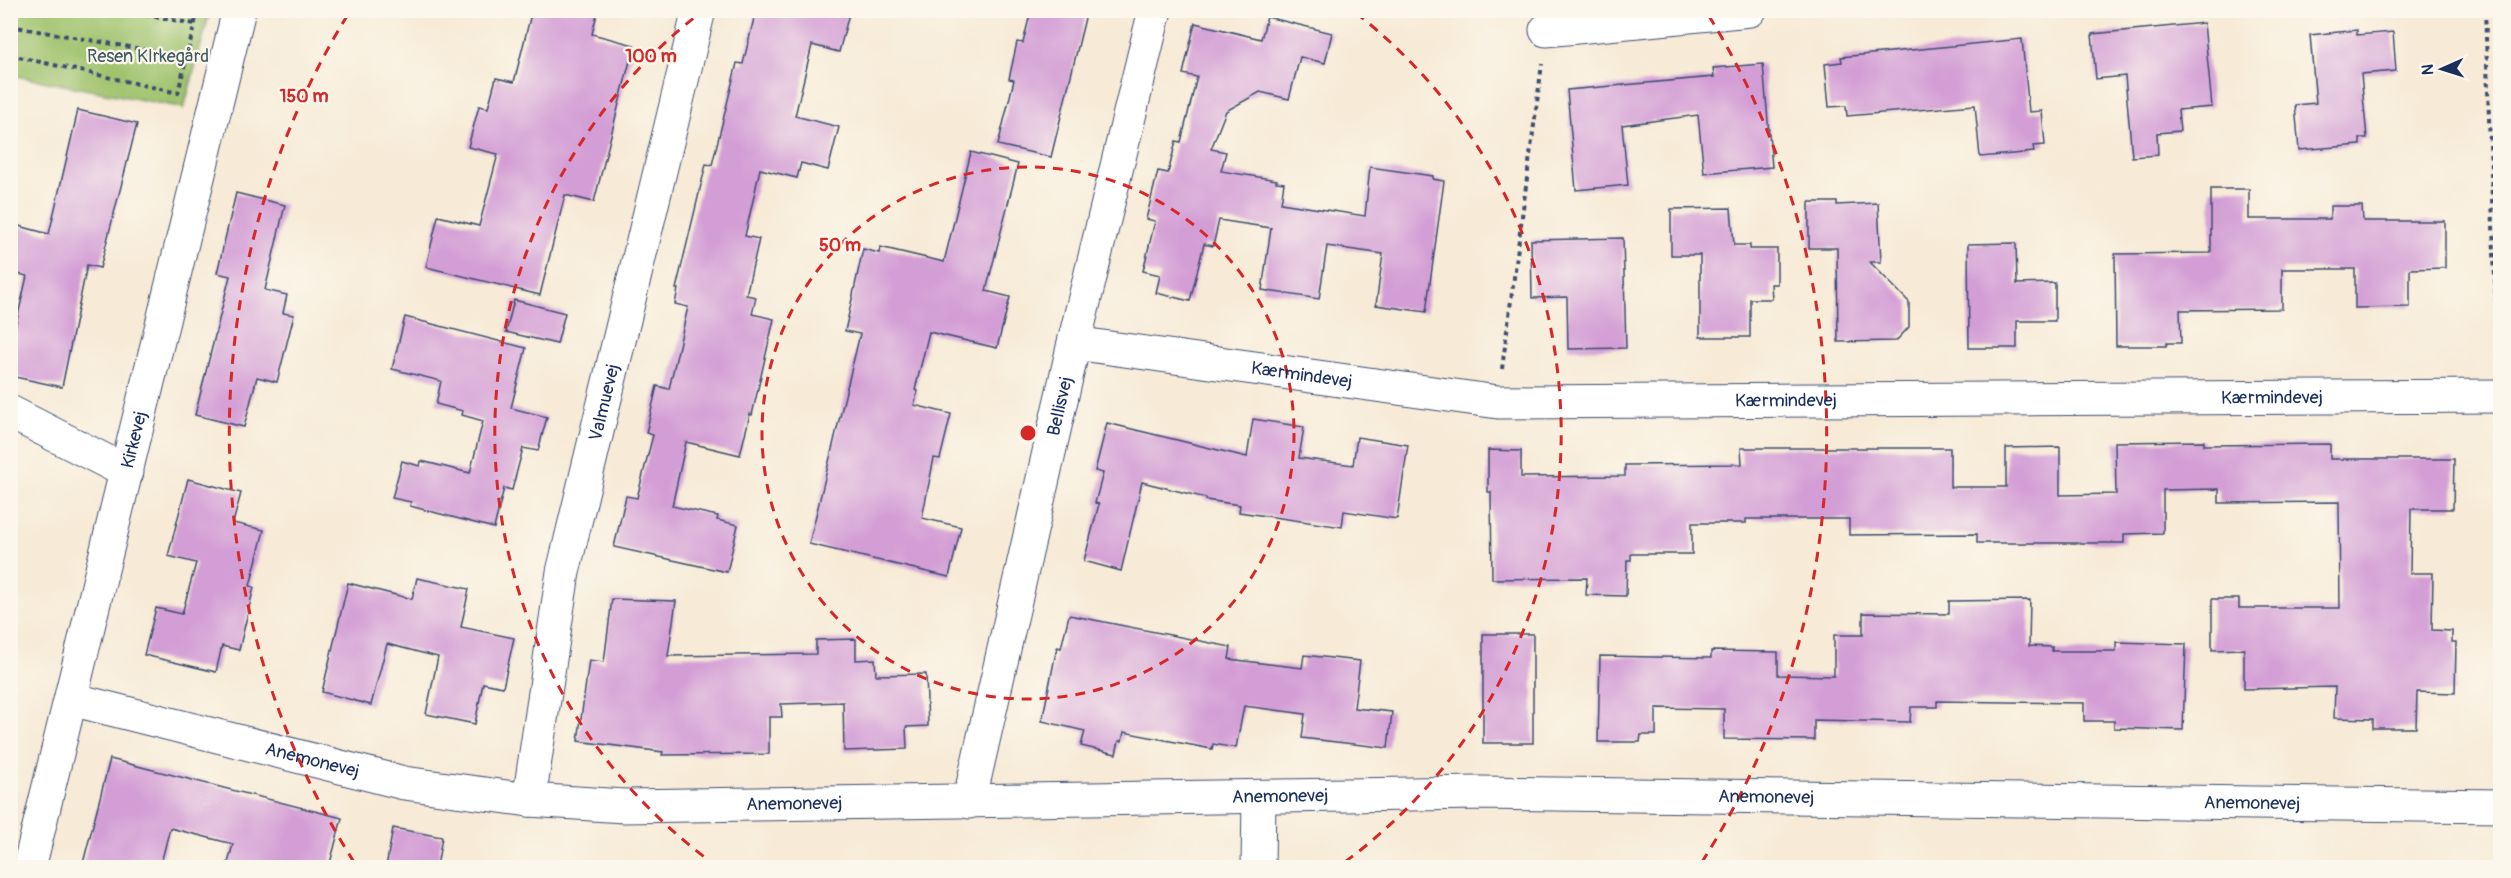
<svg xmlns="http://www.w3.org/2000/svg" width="2511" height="878" font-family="Pangolin,sans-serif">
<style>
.green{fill:#a0c36d;stroke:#5e7966;stroke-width:1.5}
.building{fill:#d39ed5}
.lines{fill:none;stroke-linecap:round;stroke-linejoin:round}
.minor-casing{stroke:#3c4b70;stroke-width:35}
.path{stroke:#3c4b70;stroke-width:4;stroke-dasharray:4.5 4.5;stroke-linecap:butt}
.minor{stroke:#fff;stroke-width:33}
.ring{fill:none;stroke:#d62828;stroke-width:3;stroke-dasharray:10 8}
.labels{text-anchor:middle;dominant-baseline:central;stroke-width:4.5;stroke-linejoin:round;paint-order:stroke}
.park-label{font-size:18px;fill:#435b62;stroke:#fbf7ec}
.street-label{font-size:18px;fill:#1b2f5e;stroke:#fbf7ec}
.centre{fill:#d62828;stroke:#fbf7ec;stroke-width:3}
.ring-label{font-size:18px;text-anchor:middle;font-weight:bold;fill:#d62828;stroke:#fbf7ec;stroke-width:4.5;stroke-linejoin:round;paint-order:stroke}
</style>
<rect width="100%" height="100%" fill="#fbf7ec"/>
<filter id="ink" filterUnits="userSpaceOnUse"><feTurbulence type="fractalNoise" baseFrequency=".0167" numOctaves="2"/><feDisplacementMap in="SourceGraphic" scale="12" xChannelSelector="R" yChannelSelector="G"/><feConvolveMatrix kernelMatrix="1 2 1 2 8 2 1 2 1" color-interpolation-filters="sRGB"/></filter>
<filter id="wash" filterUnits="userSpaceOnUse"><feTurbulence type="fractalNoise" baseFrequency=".008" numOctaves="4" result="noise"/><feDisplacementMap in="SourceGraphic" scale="24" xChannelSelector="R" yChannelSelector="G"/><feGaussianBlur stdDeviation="1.35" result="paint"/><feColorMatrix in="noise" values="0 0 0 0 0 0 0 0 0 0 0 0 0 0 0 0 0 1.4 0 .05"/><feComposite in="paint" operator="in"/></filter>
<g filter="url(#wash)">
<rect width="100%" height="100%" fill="#f7ead6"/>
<!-- green -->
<path class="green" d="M10,11L11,10L210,11L184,108L11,75Z"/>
<g id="blocks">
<!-- building -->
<g class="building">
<path d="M532,10H598L592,34L634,45L594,202L565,195L540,295L426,267L438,216L479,226L498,154L468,147L479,106L488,108L496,78L514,82Z"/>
<path d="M756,10H850L839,52L812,45L795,116L839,127L828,170L801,163L797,178L760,169L745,236L759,239L746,295L756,297L752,314L774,319L752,415L750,414L740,455L686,442L672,506L718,516L717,520L738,525L727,572L614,547L626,496L637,498L653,435L646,433L657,386L669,389L688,307L675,304L678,289H676L706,164L712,165L737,63L743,64Z"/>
<path d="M1031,10H1087L1051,157L998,145L1014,80L1009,79L1017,42L1023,43Z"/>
<path d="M1267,17L1332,33L1325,63L1300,57L1289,99L1260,92L1226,111L1211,149L1226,152L1221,171L1277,180L1276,182L1284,183L1281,203L1365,216L1370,167L1433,176V179L1444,181L1426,312L1376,305L1383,254L1327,246L1319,299L1262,290L1271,228L1219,220L1213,246L1204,244L1190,301L1156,293L1160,275L1143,271L1155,221L1146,219L1158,171L1168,173L1176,141L1181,142L1197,77L1183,74L1195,23L1261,39Z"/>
<path d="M2204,23L2212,107L2178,110L2180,131L2157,133L2158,155L2132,157L2125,76L2096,79L2092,34Z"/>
<path d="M2357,30V35L2393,32L2396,71L2361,74L2367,138H2360V145L2299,150L2295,105L2316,103L2310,35Z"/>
<path d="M2022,39L2029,112L2042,111L2045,145L2033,146L2034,152L1980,157L1975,105L1847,116L1846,106L1829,107L1825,64L1842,62L1841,57Z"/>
<path d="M1763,64L1772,167L1704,173L1698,115L1622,125L1628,185L1576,190L1567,90L1714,77L1713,68Z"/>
<path d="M78,110L137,124L100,268L87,265L62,387L10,376V350L27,276L10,272V257L19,226L49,234Z"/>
<path d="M971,152L1018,164L986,291L1010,297L997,348L929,332L915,390L918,391L914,405L951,414L940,459L934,458L922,518L961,527L949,577L809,544L860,334L845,331L863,249L879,253L880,247L944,262Z"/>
<path d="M2211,189H2249V219H2330V206H2362L2363,221H2445V268L2410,269V307L2355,308V269H2282V309L2180,310L2181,343H2167L2166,346H2116L2115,254L2211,253Z"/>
<path d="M236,193L285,205L265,290L287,295L283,313L294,315L277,382L257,377L244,427L195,415L230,276L217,273Z"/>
<path d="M1809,202H1837V205L1878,203L1881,262H1870L1909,302V327L1896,341L1838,342L1837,248H1809Z"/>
<path d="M1731,208L1734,245H1750V249H1777V284H1771L1772,299H1750V337H1700V255H1671V209Z"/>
<path d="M1623,238L1626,348L1568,349L1567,297L1532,298L1531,240Z"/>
<path d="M2016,243L2017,284L2055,283V321H2017V348H1969L1968,244Z"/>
<path d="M514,300L565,313L557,344L506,332Z"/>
<path d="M405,317L526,348L511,408L547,417L538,451L523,448L512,490L504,488L494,528L410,506L411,502L392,498L402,461L420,466L421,461L470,473L483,421L462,415L463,411L436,404L441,381L392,369Z"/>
<path d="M1253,419L1304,427L1299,458L1353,465L1357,437L1408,445L1397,519L1344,511L1342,527L1239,512L1240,505L1206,500V498L1142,482L1121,571L1084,561L1099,504L1095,503L1103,473L1095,471L1107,423L1247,457Z"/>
<path d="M2204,441V445L2330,444V459H2454L2453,509H2411L2410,573H2433L2432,630L2452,631V642H2456L2455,693L2417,692L2416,728H2373V719L2334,718L2335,687L2244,689V649L2212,650V599H2239V608H2340L2339,502L2219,503V489L2163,490V533L2124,534V543H1977V534L1849,535V519H1746V523H1692V554H1631V560H1627L1626,596L1586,595L1587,578L1492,579L1491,492H1488V450L1521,451V477L1625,476V465L1742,464L1741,448H1950V487H2006V448L2060,447V495L2116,494L2115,442Z"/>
<path d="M188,479L241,493L233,523L264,530L250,586L254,587L239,650L222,646L216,672L144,655L156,608L182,614L196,563L168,556Z"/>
<path d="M417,578L469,589L461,627L514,638L503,687L483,683L475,724L426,714L438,657L387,644L371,705L322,692L348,583L412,599Z"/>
<path d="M612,599L676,601L668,656L816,654V640L856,639V660L875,659L876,675L926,674L928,726L906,727L907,749L844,751L843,702L781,704L782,717H769V754L662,755L663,752L578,741L589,660L604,662Z"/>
<path d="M2030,600L2029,646L2052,647V651H2116V642L2186,644L2183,730L2114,728V721H2084V703L1937,701V707H1911L1910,722L1814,720V740L1724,739V709L1656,708V735H1641L1640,742H1598L1600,656L1711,658V651L1778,652V675L1834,676V635H1863V613L1949,614V601Z"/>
<path d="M1069,615L1231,647L1229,659L1302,668L1304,655L1360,661L1354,708L1392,712L1388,748L1302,738L1305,714L1244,706L1236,748L1213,744L1212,749L1124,732L1122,741H1119L1116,754L1081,746L1085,731L1042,721L1057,647L1061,648Z"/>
<rect x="1483" y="634" width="50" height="109"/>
<path d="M110,759L342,818L329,867H227L233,844L170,828L160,867H82Z"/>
<path d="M393,828L442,837L437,867H386Z"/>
</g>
</g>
</g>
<g filter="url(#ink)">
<use href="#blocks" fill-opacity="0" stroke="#3c4b70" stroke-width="1.5"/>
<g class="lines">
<defs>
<g id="minor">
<path d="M1546,30L1750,10"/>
<path id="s1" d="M1074,343L1498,402L2500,396"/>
<path d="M10,412L127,472"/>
<path id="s2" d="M71,699L404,783L529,800L624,806L1479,793L2500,806"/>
<path id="s3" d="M529,800L563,572L699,10"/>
<path id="s4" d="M969,802L1074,343L1155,10"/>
<path id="s5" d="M29,868L239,10"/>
<path d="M1258,868L1259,798"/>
</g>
</defs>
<!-- minor casing -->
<use href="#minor" class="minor-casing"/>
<!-- path -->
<g class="path">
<path d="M119,10L195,24"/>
<path d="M2485,10L2498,360"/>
<path d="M10,26L187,57"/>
<path d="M10,55L178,93L198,10"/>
<path d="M1502,369L1542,64"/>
<path d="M2500,431V771"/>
<path d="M2500,868V839"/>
</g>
<!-- minor -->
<use href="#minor" class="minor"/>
</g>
</g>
<!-- distance rings -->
<g class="ring">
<circle cx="1028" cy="433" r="266"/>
<path d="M718 867A533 533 0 0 1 700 13M1356 13A533 533 0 0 1 1338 867"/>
<path d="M354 862A799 799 0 0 1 347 16M1709 16A799 799 0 0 1 1702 862"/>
</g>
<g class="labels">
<!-- park labels -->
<g class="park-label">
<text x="148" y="56">Resen KIrkegård</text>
</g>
<!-- street labels -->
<g class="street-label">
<text stroke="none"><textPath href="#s1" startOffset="230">Kærmindevej</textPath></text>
<text stroke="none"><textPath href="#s1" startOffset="1202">Kærmindevej</textPath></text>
<text stroke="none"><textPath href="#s1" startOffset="716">Kærmindevej</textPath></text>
<text stroke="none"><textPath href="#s3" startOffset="405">Valmuevej</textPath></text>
<text stroke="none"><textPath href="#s4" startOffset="406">Bellisvej</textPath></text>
<text stroke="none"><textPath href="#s5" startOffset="441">Kirkevej</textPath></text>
<text stroke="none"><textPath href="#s2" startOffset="249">Anemonevej</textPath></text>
<text stroke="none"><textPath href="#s2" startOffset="1707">Anemonevej</textPath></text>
<text stroke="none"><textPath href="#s2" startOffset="1221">Anemonevej</textPath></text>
<text stroke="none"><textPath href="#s2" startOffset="2193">Anemonevej</textPath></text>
<text stroke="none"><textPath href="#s2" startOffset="735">Anemonevej</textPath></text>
</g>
</g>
<circle cx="1028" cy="433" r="9" class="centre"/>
<g class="ring-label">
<text x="651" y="62">100 m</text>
<text x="304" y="102">150 m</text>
<text x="840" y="251">50 m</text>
</g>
<!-- margin -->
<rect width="2511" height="878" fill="none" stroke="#fbf7ec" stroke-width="36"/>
<!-- north arrow -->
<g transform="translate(2442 69) rotate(267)" stroke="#fbf7ec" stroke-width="4.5" paint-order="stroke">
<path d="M0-4.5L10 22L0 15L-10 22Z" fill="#1b2f5e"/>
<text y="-9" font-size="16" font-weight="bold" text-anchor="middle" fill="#1b2f5e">N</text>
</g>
</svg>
